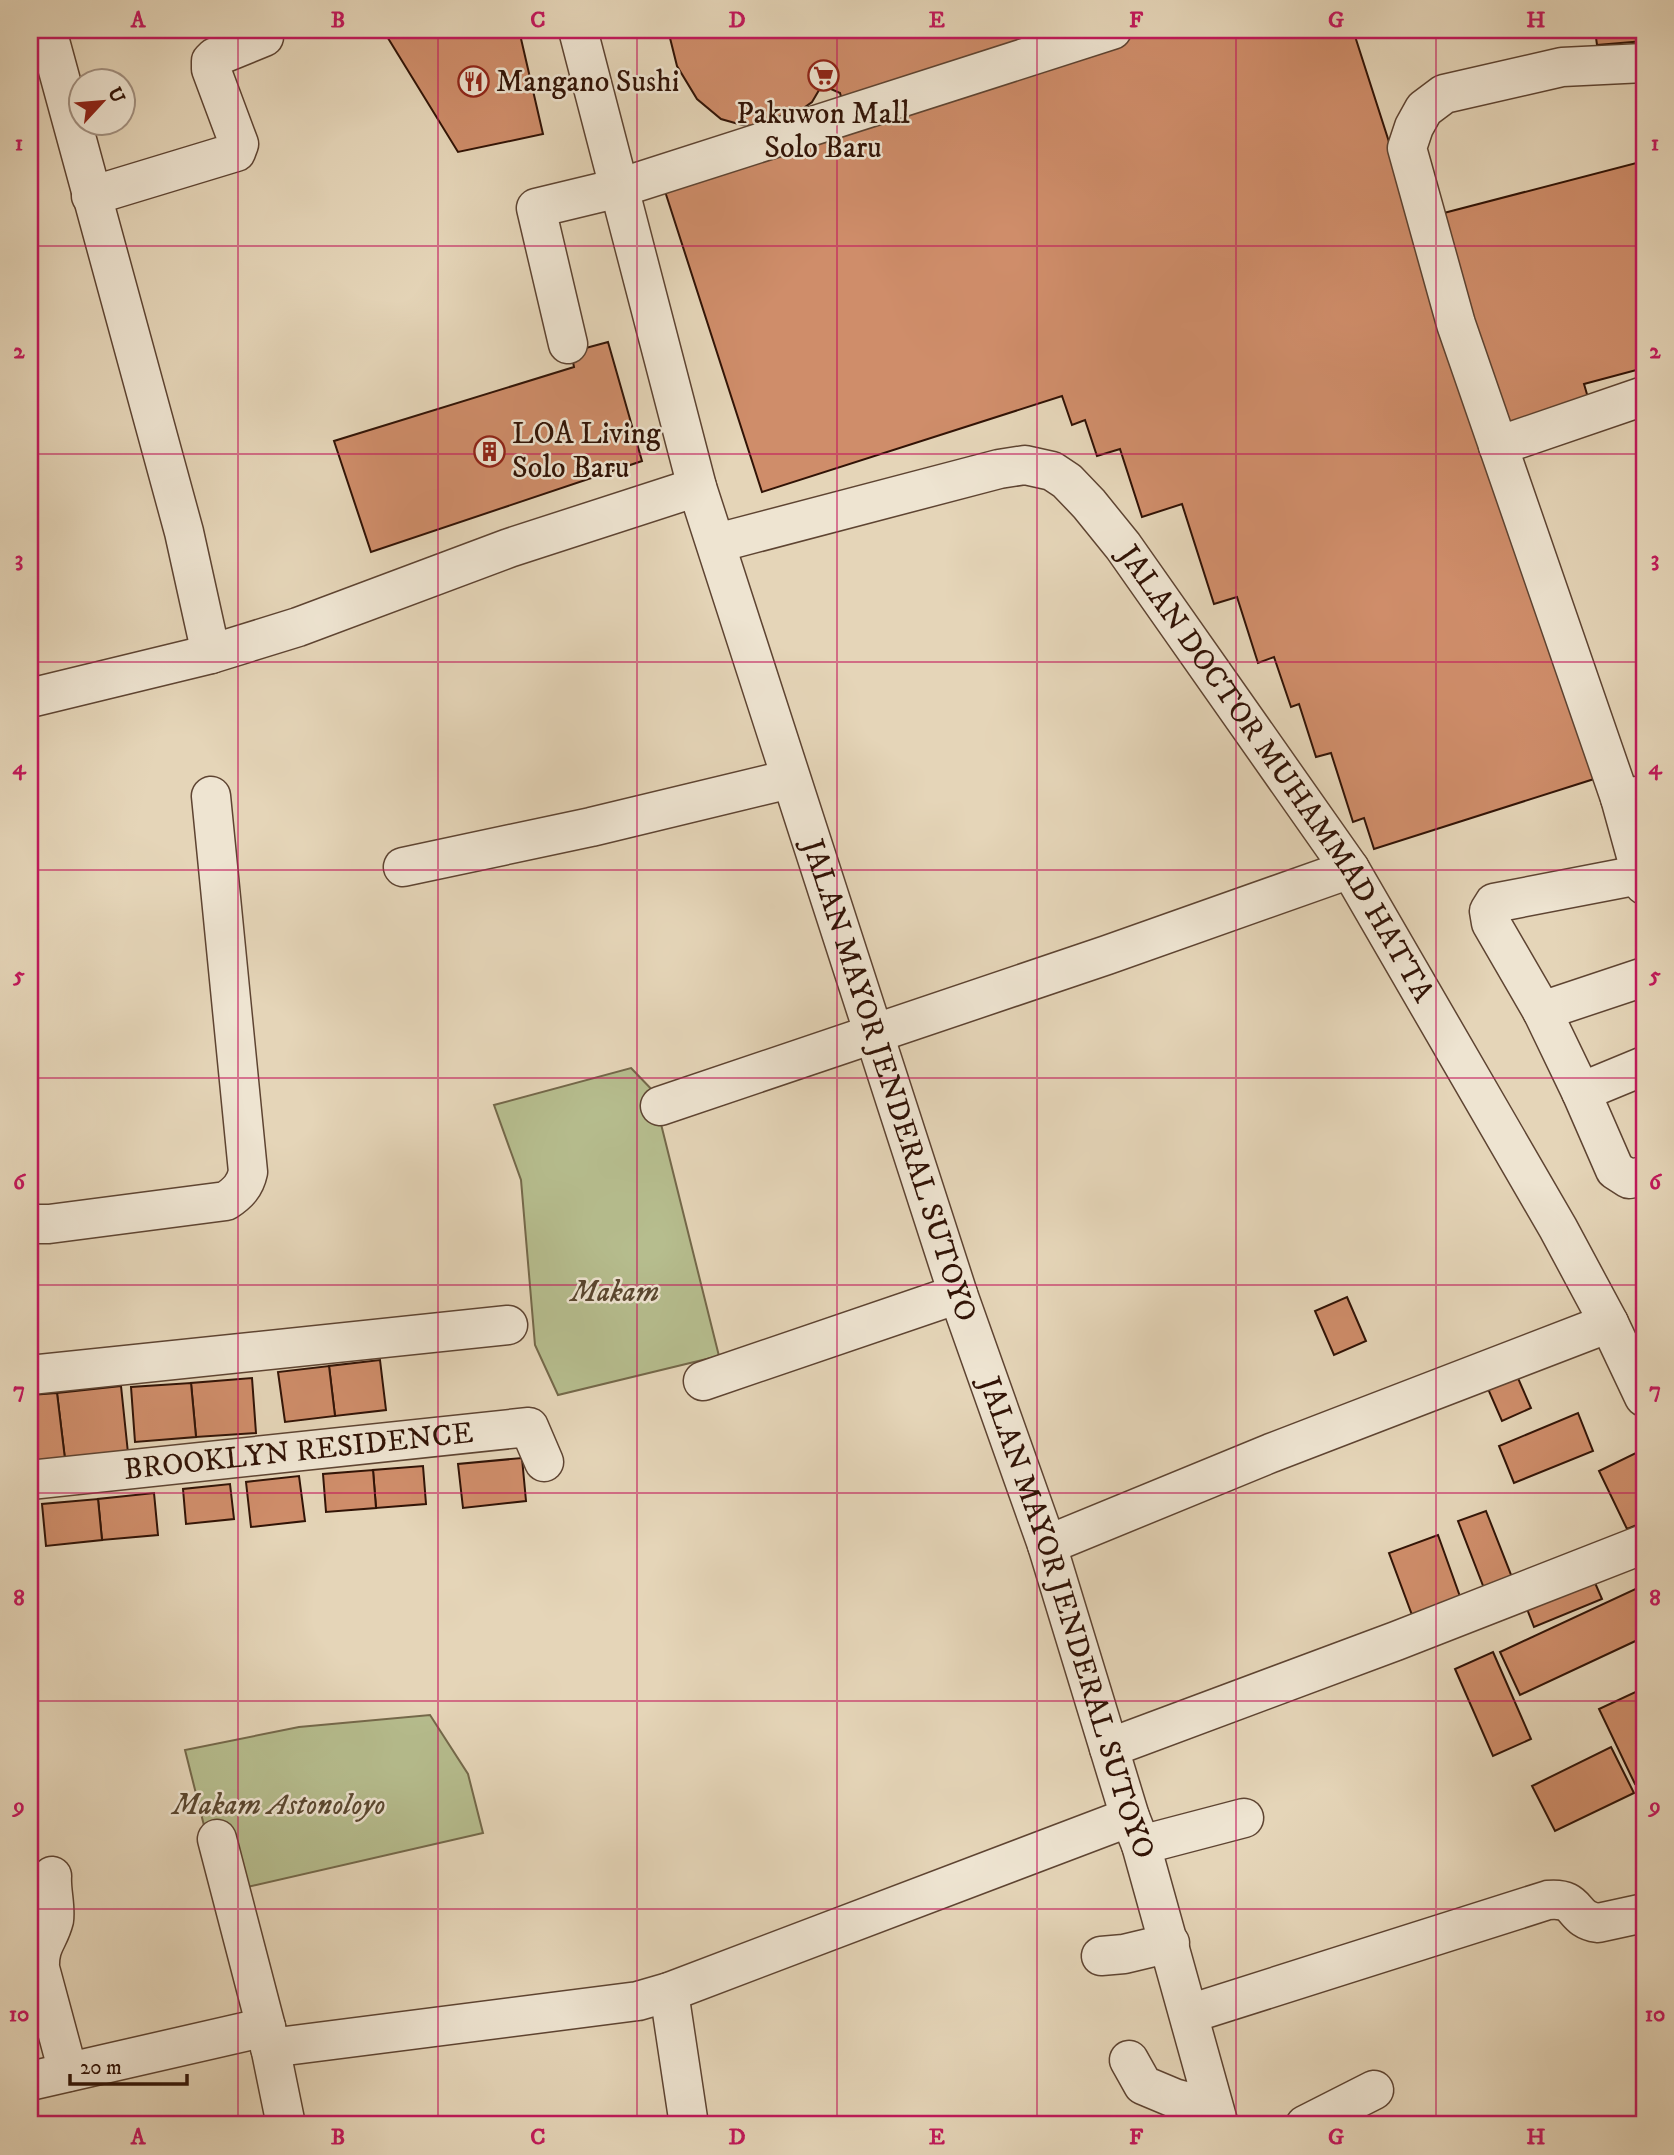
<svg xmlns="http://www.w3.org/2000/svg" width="1674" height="2155" font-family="'IM FELL DW Pica',serif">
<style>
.green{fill:#b6bd8e;stroke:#74684a;stroke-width:2}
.building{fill:#cf8d6a;stroke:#311306;stroke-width:2}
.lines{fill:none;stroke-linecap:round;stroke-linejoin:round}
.minor-casing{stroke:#5e4432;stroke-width:41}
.minor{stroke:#eee4d1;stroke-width:38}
.grid{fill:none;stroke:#c2185b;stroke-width:2;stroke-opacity:0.55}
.labels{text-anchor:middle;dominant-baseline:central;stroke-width:5;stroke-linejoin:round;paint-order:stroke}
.poi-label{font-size:30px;fill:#311306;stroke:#eee4d1;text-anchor:start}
.street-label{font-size:30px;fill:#311306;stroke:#eee4d1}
.park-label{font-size:30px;font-style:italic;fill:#59462f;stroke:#eee4d1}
.neatline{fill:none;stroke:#c2185b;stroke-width:2.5}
.grid-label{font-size:23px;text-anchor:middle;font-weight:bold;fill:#c2185b}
</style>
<rect width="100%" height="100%" fill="#e5d5b8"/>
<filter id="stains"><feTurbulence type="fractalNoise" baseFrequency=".00286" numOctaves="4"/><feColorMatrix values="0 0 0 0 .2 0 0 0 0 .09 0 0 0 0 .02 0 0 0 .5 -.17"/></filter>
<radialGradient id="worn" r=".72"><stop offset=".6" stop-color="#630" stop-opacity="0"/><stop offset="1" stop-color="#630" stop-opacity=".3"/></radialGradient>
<!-- green -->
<g class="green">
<path d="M631,1068L658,1096L661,1124L719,1356L558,1395L535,1345L521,1180L494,1105Z"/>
<path d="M430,1715L468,1774L483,1833L221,1893L185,1750L299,1727Z"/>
</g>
<!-- building -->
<g class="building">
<path d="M383,30H519L543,134L458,152Z"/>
<path d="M668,30H1101L846,115L840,93L822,85L812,102L791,117L763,127L742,125L721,119L697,99L677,66Z"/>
<path d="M1139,30H1353L1594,779L1374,849L1364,818L1353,822L1331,753L1316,757L1299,704L1291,707L1274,657L1258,663L1237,597L1214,604L1182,504L1142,517L1120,449L1097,456L1085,420L1072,425L1062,396L762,492L662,182Z"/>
<path d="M1595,30H1644V41L1597,45Z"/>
<path d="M1644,161V368L1584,384L1589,401L1503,424L1440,214Z"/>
<path d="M608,342L642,461L371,552L334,441L574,367L571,352Z"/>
<path d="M1347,1297L1366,1341L1334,1355L1315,1311Z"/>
<path d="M380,1360L386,1410L335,1416L329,1366Z"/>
<path d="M329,1366L335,1416L285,1422L278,1372Z"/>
<path d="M1514,1369L1531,1408L1502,1421L1485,1382Z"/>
<path d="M252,1378L256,1433L196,1437L191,1383Z"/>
<path d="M191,1383L196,1437L135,1442L131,1387Z"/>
<path d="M121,1386L128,1453L65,1459L57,1393Z"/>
<path d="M57,1393L65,1459L30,1463V1395Z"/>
<path d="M1578,1413L1593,1451L1514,1483L1499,1446Z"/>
<path d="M1644,1449V1522L1627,1529L1599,1471Z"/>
<path d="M522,1458L526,1501L463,1508L458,1464Z"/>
<path d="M423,1466L426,1504L376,1508L373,1470Z"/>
<path d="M373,1470L376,1508L326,1512L323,1474Z"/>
<path d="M299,1476L305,1521L251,1527L246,1482Z"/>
<path d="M230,1484L234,1519L186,1524L183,1489Z"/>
<path d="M154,1493L158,1535L102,1540L98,1499Z"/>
<path d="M98,1499L102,1540L46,1546L42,1504Z"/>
<path d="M1486,1511L1515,1585L1487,1596L1458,1521Z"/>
<path d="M1438,1535L1463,1605L1415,1623L1389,1553Z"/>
<path d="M1589,1569L1602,1599L1534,1627L1522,1596Z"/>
<path d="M1644,1585V1637L1520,1695L1500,1652Z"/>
<path d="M1493,1652L1531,1739L1493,1756L1455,1669Z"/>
<path d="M1644,1688V1780L1635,1784L1599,1709Z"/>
<path d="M1611,1747L1634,1793L1555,1831L1532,1786Z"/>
</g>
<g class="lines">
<defs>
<g id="minor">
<path d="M47,30L184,532L211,654"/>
<path id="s1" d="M578,30L697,487L958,1294L1047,1545L1130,1817L1141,1845L1219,2125"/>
<path d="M1644,63L1562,67L1444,94L1424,109L1414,127L1407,148L1456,324L1620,798L1644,795"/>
<path d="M91,196L236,152L239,144L211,69V61L215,57L264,37"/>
<path d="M568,344L536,208L619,188L1112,30"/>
<path d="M1498,446L1644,396"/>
<path id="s2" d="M717,543L999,469L1025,465L1052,471L1067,481L1089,504L1123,546L1350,869L1558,1228L1609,1323L1644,1397"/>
<path d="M30,698L211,654L298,627L509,548L697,487"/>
<path d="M1620,798L1644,885"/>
<path d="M403,867L591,827L790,779"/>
<path d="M1644,874L1494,903L1489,911L1491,923L1542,1011L1644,977"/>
<path d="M1542,1011L1581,1092L1644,1066"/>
<path d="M1581,1092L1615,1170L1629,1179L1644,1176"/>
<path d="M660,1106L1107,955L1350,869"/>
<path d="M30,1224H49L226,1201C238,1193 245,1186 248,1172L211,796"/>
<path d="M30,1375L508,1325"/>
<path d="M703,1381L958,1294"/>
<path id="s3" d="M30,1480L529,1427L544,1462"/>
<path d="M1047,1545L1271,1453L1609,1323"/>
<path d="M1109,1748L1396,1641L1644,1544"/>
<path d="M217,1839L266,2027L286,2125"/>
<path d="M1141,1845L1244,1818"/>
<path d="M52,1876C51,1890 56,1907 54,1920C49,1940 39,1944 40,1968L68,2072"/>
<path d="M1101,1956L1124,1954L1170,1943"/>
<path d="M669,1992L689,2125"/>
<path d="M1189,2014L1548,1900C1581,1897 1570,1919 1598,1923L1644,1913"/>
<path d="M270,2048L638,2001L669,1992L1130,1817"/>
<path d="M1129,2060L1143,2085L1174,2098L1189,2102L1210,2096"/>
<path d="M30,2081L266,2027"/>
<path d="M1305,2125L1374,2090"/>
</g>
</defs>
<!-- minor casing -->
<use href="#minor" class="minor-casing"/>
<!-- minor -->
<use href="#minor" class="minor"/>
</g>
<!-- grid -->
<path class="grid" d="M238,30V2125M438,30V2125M637,30V2125M837,30V2125M1037,30V2125M1236,30V2125M1436,30V2125M30,246H1644M30,454H1644M30,662H1644M30,870H1644M30,1078H1644M30,1285H1644M30,1493H1644M30,1701H1644M30,1909H1644"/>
<!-- icons -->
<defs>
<symbol id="supermarket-ring" viewBox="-11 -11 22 22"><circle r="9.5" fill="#eee4d1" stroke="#8f2418" stroke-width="1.5"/><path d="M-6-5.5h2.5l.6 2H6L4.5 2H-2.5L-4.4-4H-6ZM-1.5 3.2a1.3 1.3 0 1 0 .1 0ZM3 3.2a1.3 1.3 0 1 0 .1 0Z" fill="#8f2418"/></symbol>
<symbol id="restaurant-ring" viewBox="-11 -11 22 22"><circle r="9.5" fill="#eee4d1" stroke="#8f2418" stroke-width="1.5"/><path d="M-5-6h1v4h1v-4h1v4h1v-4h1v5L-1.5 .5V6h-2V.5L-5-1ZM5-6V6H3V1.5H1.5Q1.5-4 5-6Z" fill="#8f2418"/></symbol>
<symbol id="building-ring" viewBox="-11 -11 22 22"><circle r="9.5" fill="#eee4d1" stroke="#8f2418" stroke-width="1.5"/><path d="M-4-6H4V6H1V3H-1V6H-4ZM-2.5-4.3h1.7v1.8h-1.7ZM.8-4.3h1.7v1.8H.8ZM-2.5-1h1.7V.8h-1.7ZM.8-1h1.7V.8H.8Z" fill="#8f2418"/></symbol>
</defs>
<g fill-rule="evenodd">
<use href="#supermarket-ring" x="806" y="58" width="35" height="35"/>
<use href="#restaurant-ring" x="456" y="64" width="35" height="35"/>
<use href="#building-ring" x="472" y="434" width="35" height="35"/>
</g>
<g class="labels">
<!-- poi labels -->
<g class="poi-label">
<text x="496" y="82">Mangano Sushi</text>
<text x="823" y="114" text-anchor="middle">Pakuwon Mall<tspan x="823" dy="34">Solo Baru</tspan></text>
<text x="512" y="434">LOA Living<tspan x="512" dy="34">Solo Baru</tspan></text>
</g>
<!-- street labels -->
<g class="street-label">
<text stroke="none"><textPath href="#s2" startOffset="724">JALAN DOCTOR MUHAMMAD HATTA</textPath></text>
<text stroke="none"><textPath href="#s1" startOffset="1096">JALAN MAYOR JENDERAL SUTOYO</textPath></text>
<text stroke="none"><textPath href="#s3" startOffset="270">BROOKLYN RESIDENCE</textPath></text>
<text stroke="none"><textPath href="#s1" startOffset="1662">JALAN MAYOR JENDERAL SUTOYO</textPath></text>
</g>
<!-- park labels -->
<g class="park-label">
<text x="615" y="1292">Makam</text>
<text x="279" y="1805">Makam Astonoloyo</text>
</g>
</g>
<!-- margin -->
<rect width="1674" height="2155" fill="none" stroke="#e5d5b8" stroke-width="77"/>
<!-- north arrow -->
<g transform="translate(102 102) rotate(64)"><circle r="33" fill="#eee4d1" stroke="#a29080" stroke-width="2"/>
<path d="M0-5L12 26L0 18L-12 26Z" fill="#8f2418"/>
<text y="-10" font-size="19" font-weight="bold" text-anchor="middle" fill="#311306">U</text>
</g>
<!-- scale -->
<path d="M70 2074v10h117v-10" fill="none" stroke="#311306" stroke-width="3.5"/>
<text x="80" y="2074" font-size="21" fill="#311306" stroke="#eee4d1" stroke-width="5" paint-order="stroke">20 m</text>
<rect x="38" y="38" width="1598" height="2078" class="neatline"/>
<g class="grid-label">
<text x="138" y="27">A</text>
<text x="338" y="27">B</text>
<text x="538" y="27">C</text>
<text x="737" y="27">D</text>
<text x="937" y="27">E</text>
<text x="1136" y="27">F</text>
<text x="1336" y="27">G</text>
<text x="1536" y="27">H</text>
<text x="19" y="150">1</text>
<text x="1655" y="150">1</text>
<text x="19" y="358">2</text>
<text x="1655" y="358">2</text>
<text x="19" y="566">3</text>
<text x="1655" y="566">3</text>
<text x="19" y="774">4</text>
<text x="1655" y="774">4</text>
<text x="19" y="982">5</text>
<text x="1655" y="982">5</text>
<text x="19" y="1189">6</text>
<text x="1655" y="1189">6</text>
<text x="19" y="1397">7</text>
<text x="1655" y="1397">7</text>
<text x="19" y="1605">8</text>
<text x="1655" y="1605">8</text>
<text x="19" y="1813">9</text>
<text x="1655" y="1813">9</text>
<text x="19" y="2021">10</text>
<text x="1655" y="2021">10</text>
<text x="138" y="2144">A</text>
<text x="338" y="2144">B</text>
<text x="538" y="2144">C</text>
<text x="737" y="2144">D</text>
<text x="937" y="2144">E</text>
<text x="1136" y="2144">F</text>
<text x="1336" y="2144">G</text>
<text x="1536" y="2144">H</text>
</g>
<rect width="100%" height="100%" filter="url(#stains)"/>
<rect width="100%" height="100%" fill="url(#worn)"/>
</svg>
